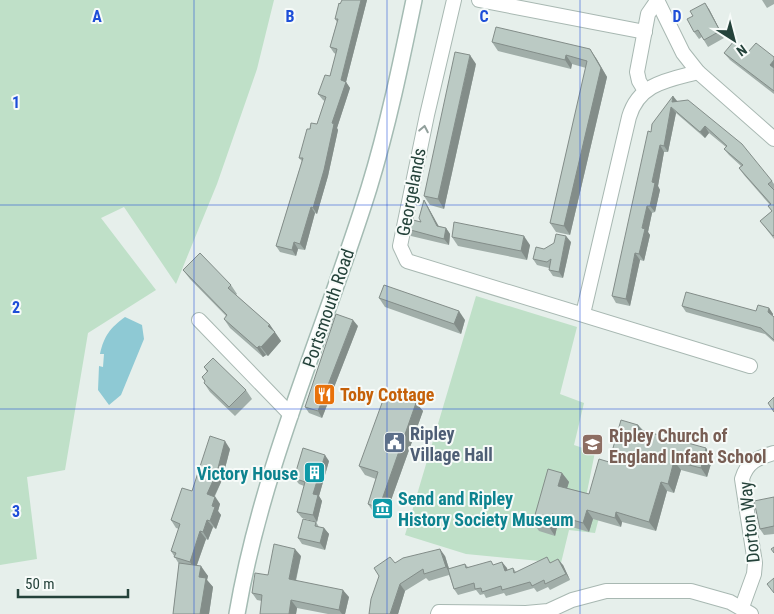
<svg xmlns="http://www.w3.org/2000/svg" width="774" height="614" font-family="'Roboto Condensed',sans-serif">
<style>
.green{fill:#bfe0c8}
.water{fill:#8ec9d4}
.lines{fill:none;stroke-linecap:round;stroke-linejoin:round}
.street-casing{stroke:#a8b8b2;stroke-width:16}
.secondary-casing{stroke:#a4bbb3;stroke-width:18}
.street{stroke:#fff;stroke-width:14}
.secondary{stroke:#fff;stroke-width:15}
.wall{fill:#a1aea9}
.shaded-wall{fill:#838d89}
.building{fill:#bbcac4;stroke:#838d89}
.oneway{stroke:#92a09c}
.grid{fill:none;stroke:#1d4ed8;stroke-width:1;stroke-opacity:0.55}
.labels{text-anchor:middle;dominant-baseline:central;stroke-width:4;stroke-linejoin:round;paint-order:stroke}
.street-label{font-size:18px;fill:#24423a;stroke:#f7fbf9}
.food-label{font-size:18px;font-weight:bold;fill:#c56008;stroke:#f7fbf9;text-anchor:start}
.service-label{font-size:18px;font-weight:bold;fill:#4e5e75;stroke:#f7fbf9;text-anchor:start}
.education-label{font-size:18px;font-weight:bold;fill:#785e54;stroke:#f7fbf9;text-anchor:start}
.culture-label{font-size:18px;font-weight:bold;fill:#0d838f;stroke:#f7fbf9;text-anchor:end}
.grid-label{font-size:16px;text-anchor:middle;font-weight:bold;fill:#1d4ed8;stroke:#f7fbf9;stroke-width:4;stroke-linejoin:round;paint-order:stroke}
</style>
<rect width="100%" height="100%" fill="#e6efeb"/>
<!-- green -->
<g class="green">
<path d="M0,0H274L257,69L217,184L176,284L124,207L101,218L156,290L88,333L65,470L27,477L37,559L0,565Z"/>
<path d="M476,296L577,327L560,394L584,403L574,445L595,452L586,497L602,506L595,533L569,530L561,563L466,554L405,535Z"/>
</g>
<!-- water -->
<path class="water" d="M125,317L142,325L144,339L121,395L109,405L98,390L99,366L103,367L104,354H100C104,336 110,328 125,317Z"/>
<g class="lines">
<defs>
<g id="street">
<path d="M454,0L427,115L400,246L407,261L750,366"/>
<path d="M479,0L645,32"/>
<path d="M657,0L683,53L698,72L774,139"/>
<path d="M645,91L639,81L637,72L648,14L657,1"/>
<path d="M583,314L629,117C639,83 668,80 698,72"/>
<path d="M199,320L291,415"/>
<path d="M742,607L754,574L755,563L742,479C747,462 757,458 774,453"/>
<path d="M438,614L439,612L526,613L548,611L572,600L606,591H691L730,602L751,614"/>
</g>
<path id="secondary" d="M237,614C262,467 325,329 369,188C388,126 401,63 414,0"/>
</defs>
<!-- street casing -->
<use href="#street" class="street-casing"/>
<!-- secondary casing -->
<use href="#secondary" class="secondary-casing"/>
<!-- street -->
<use href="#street" class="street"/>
<!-- secondary -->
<use href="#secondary" class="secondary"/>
</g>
<!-- wall -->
<g class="wall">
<path d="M342,0H367L346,82L350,88L337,128L338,130L328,176L317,214L315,213L305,250L298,249L296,256L280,252L276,246L302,161L299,158L310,129L317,124L325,101L323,100L318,94L330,76L336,54L334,53L330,47L337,22L335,19Z"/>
<path d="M762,0H774V4L767,8Z"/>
<path d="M709,9L724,38L708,47L702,37L699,39L694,32Z"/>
<path d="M492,42L596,58L607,77L570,235L556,232L550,223L586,68L572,64L571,69L498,51Z"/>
<path d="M748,52L774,57V94L730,60L724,53Z"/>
<path d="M476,64L444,209L430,205L424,196Z"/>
<path d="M678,102L772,181L774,184V239L760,221L772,211L768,206L770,205L744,175L739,168L741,166L729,155L724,149L726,147L709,133L705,138L676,113L668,152H664L658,186L660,190L655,212L652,213L648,232L650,235L644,261L640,260L630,306L616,303L612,296L651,132Z"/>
<path d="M424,200L428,207L438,226L446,228L450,234L449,245L411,236L407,229L421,222Z"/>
<path d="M452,237L530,245L527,260L458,246Z"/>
<path d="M571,242L563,278L553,276L549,270V268L537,265L533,259L544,249Z"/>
<path d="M183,270L231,285L237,294L236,295L270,325L281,341L268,356L266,355L263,357L230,328L224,319L226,316L190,279Z"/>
<path d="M379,298L465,320L461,334L385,307Z"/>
<path d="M682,306L756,311L769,308L773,314L772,316L774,317V342L765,334L686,312Z"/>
<path d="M358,326L322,418L309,413L305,407Z"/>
<path d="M204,367L246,390L252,399L235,416L210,392L204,383L205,382L202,377L207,372Z"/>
<path d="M416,403L423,411L385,517L374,513L368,504L376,479L365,475L359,466Z"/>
<path d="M638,425L643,430L713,457L707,477L681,470L674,493L667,491L656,531L622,522L621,527L593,519L589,532L558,523L555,536L539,531L533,522L562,473L569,482L567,488L589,494L609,462Z"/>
<path d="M230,449L222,480L215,496L220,504L218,511L221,515L216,529L213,527L208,540L206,539L197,565L208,576L207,580L213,587L209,614H173L179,564L171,551L179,529L176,528L171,520L192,491Z"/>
<path d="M329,461L319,496L322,501L317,522L302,518L297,512L304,486L299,484L294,478Z"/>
<path d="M774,497V534L764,535L760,529Z"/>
<path d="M316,522L319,527L324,528L329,534L325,550L302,544L298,538Z"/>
<path d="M301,556L296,581L349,597L345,614H328L297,608L296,614H260L262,601L257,600L252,593L268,575Z"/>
<path d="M445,556L449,569L465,564L468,567L494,565L502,562L507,570L513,568L516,572L551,562L563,565L570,580L550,590L548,587L537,592L534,588L506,596L504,593L486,598L484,594L480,595L476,590L458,595L454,589L449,575L429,581L426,578L405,591L398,614H369L395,563Z"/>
</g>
<!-- shaded-wall -->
<g class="shaded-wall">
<path d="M361,0H367L346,82L350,88L337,128L338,130L328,176L317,214L313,208L332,123L341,80Z"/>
<path d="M705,3L709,9L724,38L720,31Z"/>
<path d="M590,49L596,58L607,77L570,235L564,226Z"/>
<path d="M470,55L476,64L444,209L438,199Z"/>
<path d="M566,55L572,64L571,69L565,60Z"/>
<path d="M774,60V70L770,65Z"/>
<path d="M673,96L678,102H672Z"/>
<path d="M671,107L676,113L668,152L664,146Z"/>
<path d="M705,126L709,133L705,138L700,132Z"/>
<path d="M660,145L664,152L658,186L660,190L655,212L650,206L652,182Z"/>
<path d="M424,200L428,207L442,232L437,226Z"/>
<path d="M647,206L652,213L648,232L650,235L644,261L639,254L642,228Z"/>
<path d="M311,207L315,213L305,250L300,244Z"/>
<path d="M446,228L450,234L449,245L444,239Z"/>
<path d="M524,236L530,245L527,260L521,251Z"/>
<path d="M566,236L571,242L563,278L559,272Z"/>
<path d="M294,242L298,249L296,256L292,250Z"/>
<path d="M635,253L640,260L630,306L626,299Z"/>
<path d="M769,308L773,314L772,318L768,312Z"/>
<path d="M459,311L465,320L461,334L454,324Z"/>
<path d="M353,320L358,326L322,418L318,411Z"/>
<path d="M270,325L281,341L268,356L261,347L268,326Z"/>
<path d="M259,346L266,355L263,357L257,348Z"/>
<path d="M416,403L423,411L385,517L379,508Z"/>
<path d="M638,425L645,434L637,429Z"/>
<path d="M225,441L230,449L222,480L212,501L207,494Z"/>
<path d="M706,448L713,457L707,477L701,468Z"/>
<path d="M325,455L329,461L319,496L322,501L317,522L313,515V494Z"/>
<path d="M674,461L681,470L674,493L668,484Z"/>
<path d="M562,473L569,482L565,495L558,486Z"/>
<path d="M661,482L667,491L656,531L649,522Z"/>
<path d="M215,497L220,504L218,511L221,515L216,529L210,521L212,506Z"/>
<path d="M587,510L593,519L589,532L583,523Z"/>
<path d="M616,512L622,522L621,527L615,518Z"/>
<path d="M552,514L558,523L555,536L549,527Z"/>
<path d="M207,520L213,527L208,540L203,532Z"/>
<path d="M324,528L329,534L325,550L320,543Z"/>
<path d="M200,531L206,539L195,570L190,562Z"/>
<path d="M295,549L301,556L294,587L289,579Z"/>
<path d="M440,549L445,556L451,575L446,567Z"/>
<path d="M558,559L563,565L570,580L566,574Z"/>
<path d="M502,562L507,568L509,577L505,571Z"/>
<path d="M201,566L208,576L207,580L213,587L209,614H200L199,577Z"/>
<path d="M400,584L405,591L398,614H390Z"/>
<path d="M343,590L349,597L345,614H342L339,610Z"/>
<path d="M291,600L297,608L296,614H289Z"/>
</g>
<!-- building -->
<g class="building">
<path d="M342,0H361L341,80L346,82L332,123L334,124L324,170L313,208L311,207L300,244L294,242L292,250L276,246L303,158H299L307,129H310L311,123L317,124L326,97L318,94L325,75L330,76L337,49L330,47L338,19H335L339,3L340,4Z"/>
<path d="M705,3L720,31L704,40L698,30L694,32L687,19L693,16L690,11Z"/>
<path d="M496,27L590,49L601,68L564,226L550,223L587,61L566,55L565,60L492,42Z"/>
<path d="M734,41L748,52L756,43L774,57V60L770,65L774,68V91L724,53Z"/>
<path d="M455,52L470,55L438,199L424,196Z"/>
<path d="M673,96L672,102L688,100L742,144L772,181L768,184L774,190V235L773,236L760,221L772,211L768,206L771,204L739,168L743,165L724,149L727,146L705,126L700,132L671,107L664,146L660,145L652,182L655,183L650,206H647L642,228L645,229L639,254L635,253L626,299L612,296L648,131L651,132L652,124Z"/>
<path d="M424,200L437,226L446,228L444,239L407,229L409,219L421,222L419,218Z"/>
<path d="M454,222L524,236L521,251L452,237Z"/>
<path d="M556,234L566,236L559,272L549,270L551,259L547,262L533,259L536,247L544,249L554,243Z"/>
<path d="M200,253L231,285L228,288L270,325L268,326L275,332L261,347L259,346L257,348L224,319L227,315L183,270Z"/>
<path d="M384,285L459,311L454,324L379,298Z"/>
<path d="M686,292L756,311L758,305L769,308L768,312L774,317V340L761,328L682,306Z"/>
<path d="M336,314L353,320L318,411L305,407Z"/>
<path d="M213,358L246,390L229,407L204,383L205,381L202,377L208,371L204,367Z"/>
<path d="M386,392L416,403L379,508L368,504L378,472L359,466Z"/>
<path d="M774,397V412L768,403Z"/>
<path d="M621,420L638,425L637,429L706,448L701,468L674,461L668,484L661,482L649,522L616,512L615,518L587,510L583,523L552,514L549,527L533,522L548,469L562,473L558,486L589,494L599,459L609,462Z"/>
<path d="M210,436L225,441L217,472L207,494L215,497L212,506L215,507L210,521L207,520L203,532L200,531L190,562L174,557L176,553L171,551L180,524L171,520L182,488L192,491Z"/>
<path d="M303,448L325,455L313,494L318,495L313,515L297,512L305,482L294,478Z"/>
<path d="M774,497V526L760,529L754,501Z"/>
<path d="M303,519L316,522L315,526L324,528L320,543L298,538Z"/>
<path d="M274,544L295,549L289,579L343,590L339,610L291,600L289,614H260L262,595L252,593L255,573L268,575Z"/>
<path d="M774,547V553L771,549Z"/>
<path d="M440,549L446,567L424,574L423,569L400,584L390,614H369L371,599L379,576L374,568L390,557L395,563L403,558Z"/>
<path d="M547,557L550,563L558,559L566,574L545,584L544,580L532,586L530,582L502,590L501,586L482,592L481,588L475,589L474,583L454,589L448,569L465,564L466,568L491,561L493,565L502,562L505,571L513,568L514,573Z"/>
<path d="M179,563L201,566L199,577L206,578L200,614H173Z"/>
<path d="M774,578V593L767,584Z"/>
</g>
<!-- one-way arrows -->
<defs><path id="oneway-chevron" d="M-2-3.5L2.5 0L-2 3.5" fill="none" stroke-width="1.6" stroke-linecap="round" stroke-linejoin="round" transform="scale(1.25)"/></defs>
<use class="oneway" href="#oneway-chevron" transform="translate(424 129) rotate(-79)"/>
<!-- grid -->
<path class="grid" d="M194,0V614M387,0V614M580,0V614M0,205H774M0,409H774"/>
<!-- icons -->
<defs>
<symbol id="restaurant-square" viewBox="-11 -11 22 22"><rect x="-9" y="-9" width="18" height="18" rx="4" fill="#e8710a" stroke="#f7fbf9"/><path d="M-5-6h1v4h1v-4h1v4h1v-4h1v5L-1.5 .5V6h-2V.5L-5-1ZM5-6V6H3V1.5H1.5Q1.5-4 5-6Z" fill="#fff"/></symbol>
<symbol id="civic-square" viewBox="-11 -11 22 22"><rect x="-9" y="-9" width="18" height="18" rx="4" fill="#5c6f8a" stroke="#f7fbf9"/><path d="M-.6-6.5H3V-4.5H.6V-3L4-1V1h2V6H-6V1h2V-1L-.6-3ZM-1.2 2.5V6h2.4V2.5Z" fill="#fff"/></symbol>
<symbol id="school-square" viewBox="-11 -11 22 22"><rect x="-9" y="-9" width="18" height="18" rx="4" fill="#8d6e63" stroke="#f7fbf9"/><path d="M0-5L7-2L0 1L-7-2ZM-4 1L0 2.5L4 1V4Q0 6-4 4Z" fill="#fff"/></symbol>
<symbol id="building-square" viewBox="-11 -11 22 22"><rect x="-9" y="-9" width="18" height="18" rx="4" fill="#0f9aa8" stroke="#f7fbf9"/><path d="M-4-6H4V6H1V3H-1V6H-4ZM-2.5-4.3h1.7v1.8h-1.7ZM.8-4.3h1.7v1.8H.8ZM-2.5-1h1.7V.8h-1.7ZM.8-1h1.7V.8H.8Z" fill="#fff"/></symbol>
<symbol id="museum-square" viewBox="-11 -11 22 22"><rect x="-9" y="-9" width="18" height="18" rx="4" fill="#0f9aa8" stroke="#f7fbf9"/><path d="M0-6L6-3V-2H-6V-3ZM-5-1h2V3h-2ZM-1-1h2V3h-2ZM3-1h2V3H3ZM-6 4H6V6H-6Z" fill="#fff"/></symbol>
</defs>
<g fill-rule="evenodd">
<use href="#restaurant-square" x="312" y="382" width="25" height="25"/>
<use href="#civic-square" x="382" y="430" width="25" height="25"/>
<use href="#school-square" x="580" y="432" width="25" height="25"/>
<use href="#building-square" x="302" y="460" width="25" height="25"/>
<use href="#museum-square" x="370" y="496" width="25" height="25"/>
</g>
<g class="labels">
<!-- street labels -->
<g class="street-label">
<text transform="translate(411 192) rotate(-79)">Georgelands</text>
<text transform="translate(328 308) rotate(-71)">Portsmouth Road</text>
<text transform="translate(749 522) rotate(-96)">Dorton Way</text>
</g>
<!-- food labels -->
<g class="food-label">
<text x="340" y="394">Toby Cottage</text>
</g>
<!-- service labels -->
<g class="service-label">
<text x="410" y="433">Ripley<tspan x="410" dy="21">Village Hall</tspan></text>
</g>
<!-- education labels -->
<g class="education-label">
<text x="609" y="435">Ripley Church of<tspan x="609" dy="21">England Infant School</tspan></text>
</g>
<!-- culture labels -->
<g class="culture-label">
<text x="298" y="473">Victory House</text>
<text x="398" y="498" text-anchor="start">Send and Ripley<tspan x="398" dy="21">History Society Museum</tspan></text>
</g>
</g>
<g class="grid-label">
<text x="97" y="22">A</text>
<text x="290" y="22">B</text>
<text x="484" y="22">C</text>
<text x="677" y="22">D</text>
<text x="16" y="108">1</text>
<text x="16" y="313">2</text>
<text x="16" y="517">3</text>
</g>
<!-- north arrow -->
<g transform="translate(734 40) rotate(144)" stroke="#f7fbf9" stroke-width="4" paint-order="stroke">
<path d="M0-4L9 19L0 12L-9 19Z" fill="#24423a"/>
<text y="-8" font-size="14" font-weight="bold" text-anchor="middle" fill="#24423a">N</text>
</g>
<!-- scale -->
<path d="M18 589v8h110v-8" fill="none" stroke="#24423a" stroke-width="2.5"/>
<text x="25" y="589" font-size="15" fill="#24423a" stroke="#f7fbf9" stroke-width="4" paint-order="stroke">50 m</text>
</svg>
